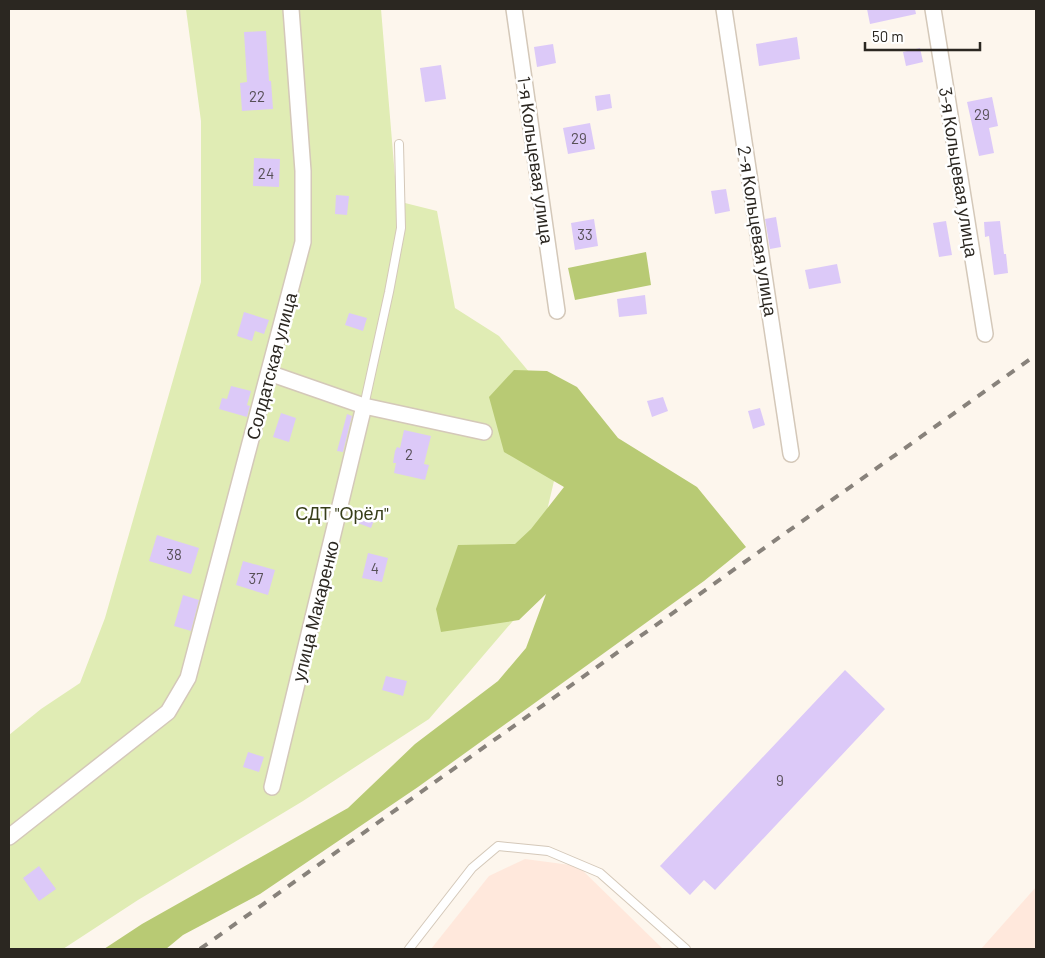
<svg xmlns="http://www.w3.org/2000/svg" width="1045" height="958" font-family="Barlow,sans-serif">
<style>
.industrial{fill:#ffe8dc}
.green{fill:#e0ecb4}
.forest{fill:#b8ca74}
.building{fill:#dcc9f8}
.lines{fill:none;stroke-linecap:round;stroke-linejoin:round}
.lane-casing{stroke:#d4c8b9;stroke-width:10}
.street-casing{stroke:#d4c8b9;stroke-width:18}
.lane{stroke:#fff;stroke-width:8}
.street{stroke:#fff;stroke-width:15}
.rail{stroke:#88827b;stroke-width:4;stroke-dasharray:9 9;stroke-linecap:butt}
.labels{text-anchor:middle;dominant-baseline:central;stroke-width:5;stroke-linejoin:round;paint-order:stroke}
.number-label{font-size:15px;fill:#575057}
.street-label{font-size:18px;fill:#2b2721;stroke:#fff}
.park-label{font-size:18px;fill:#373e19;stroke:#fff}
</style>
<rect width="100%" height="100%" fill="#fdf6ed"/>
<!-- industrial -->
<g class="industrial">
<path d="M525,859L578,866L663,949H431L489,876Z"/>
<path d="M1036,887V949H981Z"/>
</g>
<!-- green -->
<path class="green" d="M186,9H381L397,201L437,211L455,308L499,336L545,391L567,426L524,608L429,719L303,801L138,900L63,949H9V735L41,709L80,683L105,618L201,282V121Z"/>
<!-- forest -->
<g class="forest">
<path d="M646,252L651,285L575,300L568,268Z"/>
<path d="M514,370L547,371L577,387L618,438L697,487L746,547L704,581L418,787L260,894L183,935L166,949H104L142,924L348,808L415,744L498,681L526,648L546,594L519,620L441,632L436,609L458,545L515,544L531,529L564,487L504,452L489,397Z"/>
</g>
<!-- building -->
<g class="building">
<path d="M867,9H915L916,14L870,24Z"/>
<path d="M266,31L269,81H271L273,109L242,111L240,83L247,82L244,32Z"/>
<path d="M797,37L800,59L759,66L756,44Z"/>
<path d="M553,44L556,63L537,67L534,47Z"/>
<path d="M920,48L923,62L906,66L903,52Z"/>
<path d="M441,65L446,99L425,102L420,68Z"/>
<path d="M610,94L612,108L597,111L595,96Z"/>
<path d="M992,97L998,126L989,128L994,153L979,156L967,102Z"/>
<path d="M590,123L595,149L568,154L563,128Z"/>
<path d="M254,158L280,159L279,187L253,186Z"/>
<path d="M726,189L730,211L715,214L711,191Z"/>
<path d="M336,195L349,196L347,215L335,214Z"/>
<path d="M776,217L781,247L770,249L765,219Z"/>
<path d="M594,219L598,246L575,250L571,223Z"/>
<path d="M946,221L952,255L939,257L933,223Z"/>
<path d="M1000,221L1004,254H1006L1008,273L994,275L989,236L985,237L984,222Z"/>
<path d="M837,264L841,283L809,289L805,270Z"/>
<path d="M645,295L647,314L619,317L617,299Z"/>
<path d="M244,312L269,320L264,334L255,331L252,341L237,336Z"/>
<path d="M349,313L367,318L363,331L345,325Z"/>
<path d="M231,386L251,391L247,405L250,406L247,417L219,409L222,398L227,399Z"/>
<path d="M663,397L668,411L652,417L647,401Z"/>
<path d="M760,408L765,425L753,429L748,411Z"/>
<path d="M281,413L296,418L289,442L273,437Z"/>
<path d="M347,414L352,416L343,452L337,451Z"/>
<path d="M404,430L431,436L424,464L429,465L425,480L394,473L396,463H393L395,451L397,447L400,448Z"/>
<path d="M360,510L376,515L371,528L355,522Z"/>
<path d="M157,535L199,548L191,574L149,561Z"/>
<path d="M368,553L388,558L382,582L362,578Z"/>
<path d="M243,561L275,570L268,595L236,585Z"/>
<path d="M183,595L199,600L191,631L174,626Z"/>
<path d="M845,670L885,709L715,890L704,880L690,895L660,866Z"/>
<path d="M386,676L407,681L403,696L382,690Z"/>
<path d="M248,752L264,757L259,772L243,767Z"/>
<path d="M39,866L56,889L39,901L23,878Z"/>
</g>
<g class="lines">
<defs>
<g id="lane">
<path d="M364,406L389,292L401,228L399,144"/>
<path d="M409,949L472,868L498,846L548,851L600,873L686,949"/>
</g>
<g id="street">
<path d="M514,9L557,311"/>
<path d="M724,9L791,454"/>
<path d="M933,9L985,334"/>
<path d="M269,373L364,406L484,432"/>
<path d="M272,787L364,406"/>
<path d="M9,837L168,712L188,678L303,242V171L291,9"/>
</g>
</defs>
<!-- lane casing -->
<use href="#lane" class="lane-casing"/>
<!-- street casing -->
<use href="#street" class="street-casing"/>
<!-- lane -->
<use href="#lane" class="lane"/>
<!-- street -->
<use href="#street" class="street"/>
<!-- rail -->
<path class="rail" d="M200,949L1036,355"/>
</g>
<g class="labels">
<!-- number labels -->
<g class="number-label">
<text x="257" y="96">22</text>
<text x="982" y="114">29</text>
<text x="579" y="138">29</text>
<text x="266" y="173">24</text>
<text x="585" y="234">33</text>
<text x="409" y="454">2</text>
<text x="174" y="554">38</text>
<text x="375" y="568">4</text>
<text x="256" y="578">37</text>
<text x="780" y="780">9</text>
</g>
<!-- street labels -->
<g class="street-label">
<text transform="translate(536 160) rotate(82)">1-я Кольцевая улица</text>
<text transform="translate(959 172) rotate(81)">3-я Кольцевая улица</text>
<text transform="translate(758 231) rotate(81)">2-я Кольцевая улица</text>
<text transform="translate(271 366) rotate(-75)">Солдатская улица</text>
<text transform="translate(315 611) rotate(-76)">улица Макаренко</text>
</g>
<!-- park labels -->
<g class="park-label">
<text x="342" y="513">СДТ "Орёл"</text>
</g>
</g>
<!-- border -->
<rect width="1045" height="958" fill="none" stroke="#2b2721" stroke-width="20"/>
<!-- scale -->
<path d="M865 42v8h115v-8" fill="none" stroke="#2b2721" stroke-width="2.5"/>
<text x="872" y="42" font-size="15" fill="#2b2721" stroke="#ffffff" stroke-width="4" paint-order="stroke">50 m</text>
</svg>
